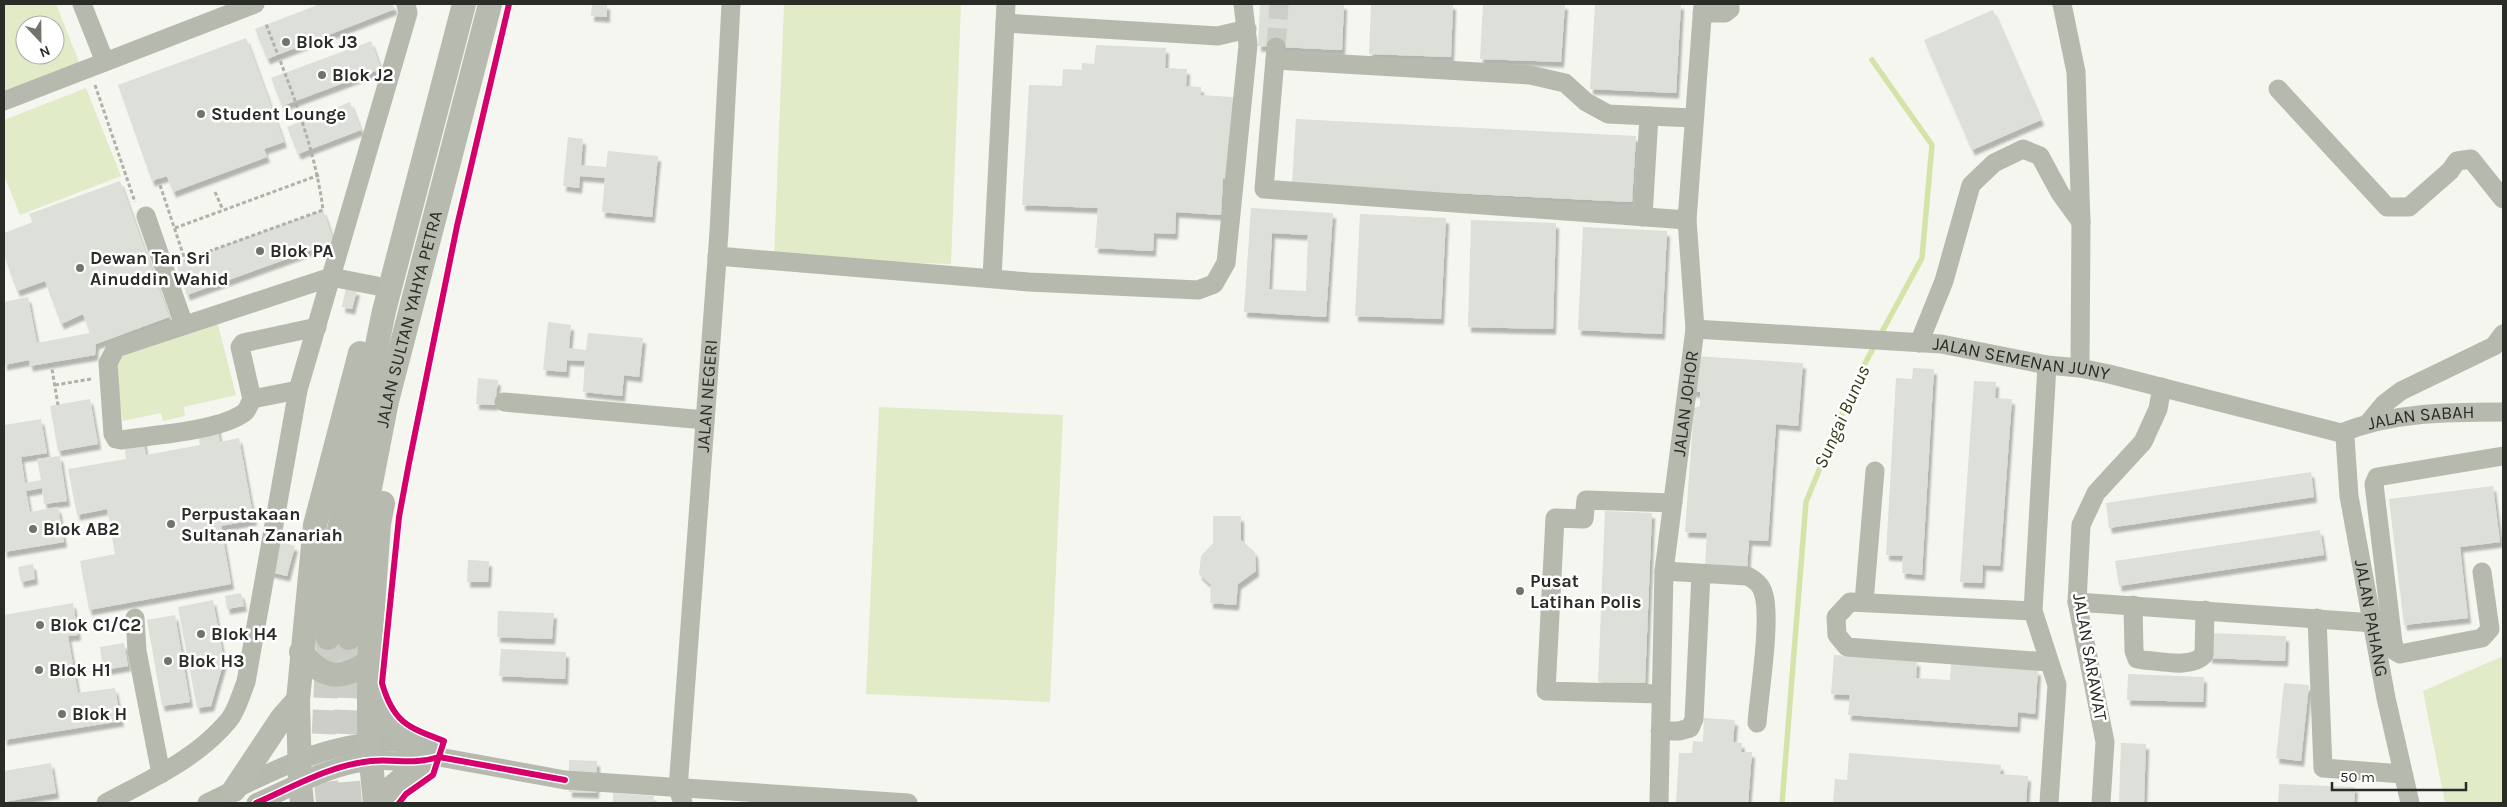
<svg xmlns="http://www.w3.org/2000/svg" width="2507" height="807" font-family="Karla,sans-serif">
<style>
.green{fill:#e1ebc7;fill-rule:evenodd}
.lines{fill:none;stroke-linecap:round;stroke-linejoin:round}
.stream{stroke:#d4e4a8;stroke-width:5.5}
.building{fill:#dddfd9;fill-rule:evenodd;filter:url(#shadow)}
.minor-tunnel{stroke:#cccec7;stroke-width:19;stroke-dasharray:19 9;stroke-linecap:butt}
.major-tunnel{stroke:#cccec7;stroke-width:24;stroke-dasharray:24 12;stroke-linecap:butt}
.path{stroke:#b0b2aa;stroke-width:3;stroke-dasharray:4 2.5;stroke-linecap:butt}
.minor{stroke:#b5b9ae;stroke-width:19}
.major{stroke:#b7baae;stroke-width:24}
.cycleway-casing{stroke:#fff;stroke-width:9}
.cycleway{stroke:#d6006c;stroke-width:6}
.poi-dot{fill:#71736d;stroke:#fff;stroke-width:2}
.labels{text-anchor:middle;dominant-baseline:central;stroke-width:5;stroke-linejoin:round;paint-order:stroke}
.poi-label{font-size:18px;font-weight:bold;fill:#2a2c27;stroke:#fff;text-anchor:start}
.street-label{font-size:18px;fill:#2a2c27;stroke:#fff}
.water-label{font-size:19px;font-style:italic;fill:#323a17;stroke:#fff}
</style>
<defs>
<filter id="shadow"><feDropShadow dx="3" dy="5.5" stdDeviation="1" flood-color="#0004"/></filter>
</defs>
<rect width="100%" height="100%" fill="#f4f6ef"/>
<!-- green -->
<g class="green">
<path d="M4,4H56L81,67L4,97ZM25,25H55V55H25Z"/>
<path d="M784,4H961L951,264L774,258Z"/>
<path d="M86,88L121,176L20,215L4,175V120Z"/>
<path d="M217,321L236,395L184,407L185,416L163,421L161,413L123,421L114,364L122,350Z"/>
<path d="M879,407L1063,415L1050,702L866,694Z"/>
<path d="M2503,656V803H2445L2423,691Z"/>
</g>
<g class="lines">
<!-- stream -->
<path class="stream" d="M1782,803L1806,502L1856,380L1922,258L1932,145L1872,60"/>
</g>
<!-- building -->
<g class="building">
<path d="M320,4H392L395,9L267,59L255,29Z"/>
<path d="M592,4H607V17L591,16Z"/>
<path d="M1260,4H1344L1342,50L1258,46Z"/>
<path d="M1371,4H1453L1451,57L1369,54Z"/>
<path d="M1483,4H1565L1561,62L1480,59Z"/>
<path d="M1595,4H1681L1676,93L1590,89Z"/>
<path d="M1993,10L2041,120L1972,150L1924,40Z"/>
<path d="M246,38L284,142L264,149L267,157L173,192L167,176L152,181L118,85Z"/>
<path d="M371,41L381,69L282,106L271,78Z"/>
<path d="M1096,45L1166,48L1165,68L1187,69L1186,86L1201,87V95L1233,97L1228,179L1223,178L1221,215L1176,212L1175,234L1154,233L1153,251L1095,248L1098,208L1022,205L1029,85L1062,86L1063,69L1082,70V63L1094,64Z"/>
<path d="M350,102L361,130L298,154L287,127Z"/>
<path d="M1296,119L1636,136L1632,202L1292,185Z"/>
<path d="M568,137L583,139L581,165L606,167L608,151L658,156L652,217L602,212L605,178L580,176L579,188L563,186Z"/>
<path d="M120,181L169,317L96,344L95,355L30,366L29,360L4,365V302L28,297L37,343L90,333L83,314L61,324L45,281L17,291L4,255V233L33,222L29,214Z"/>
<path d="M1251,208L1333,213L1326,317L1244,312ZM1272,233L1308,235L1306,291L1269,289Z"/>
<path d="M323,210L334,242L187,295L176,263Z"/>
<path d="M1360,214L1446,218L1441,319L1355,316Z"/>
<path d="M1471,220L1556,223L1553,329L1468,327Z"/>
<path d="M1583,227L1667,231L1662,334L1578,330Z"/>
<path d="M346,288L357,290L352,309L342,307Z"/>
<path d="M548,322L571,325L569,348L586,350L588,333L643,338L639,377L624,375L622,396L583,392L585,361L567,360L566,372L543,370Z"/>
<path d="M1694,356L1803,363L1798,426L1776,424L1768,541L1749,540L1747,570L1705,567L1707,533L1685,532L1694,408L1700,406V392H1692Z"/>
<path d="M1913,368L1934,369L1922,575L1902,573L1903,556L1886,555L1896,378L1912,379Z"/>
<path d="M478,378L498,380L495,405L476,404Z"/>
<path d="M1974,381L1996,382L1995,398L2012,399L2000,566L1983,565L1982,583L1960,582Z"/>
<path d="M90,399L98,444L58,451L50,406Z"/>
<path d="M41,419L47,453L21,457L25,483L41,480L37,459L60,456L67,501L44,504L42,488L26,491L30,512L58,507L64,542L4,552V425Z"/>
<path d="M216,420L220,442L239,438L254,520L221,526L231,584L89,610L80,561L115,554L107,509L77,515L68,469L126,459L123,436L142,433L146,455L200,445L196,423Z"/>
<path d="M2311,472L2314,497L2109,528L2106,503Z"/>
<path d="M2493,486L2500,542L2460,547L2468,618L2404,625L2389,499Z"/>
<path d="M1605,511L1652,513L1645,683L1598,682Z"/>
<path d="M1213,516H1241V540L1255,552L1256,571L1238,584L1236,605L1210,603L1211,585L1199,574L1201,556L1213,543Z"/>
<path d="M2320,530L2324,555L2119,586L2115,561Z"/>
<path d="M278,541L295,546L287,576L270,572Z"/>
<path d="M468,560L489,561L488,582H467Z"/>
<path d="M33,564L35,579L21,582L18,567Z"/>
<path d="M241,593L244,606L227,609L225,596Z"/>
<path d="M213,600L224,661L211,706L197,708L178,607Z"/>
<path d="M73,603L78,635L68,636L78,693L115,688L121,721L4,740V615Z"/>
<path d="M498,611L554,613L552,639L497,637Z"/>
<path d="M175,615L190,702L162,706L147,620Z"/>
<path d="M2210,633L2286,636L2285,661L2209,658Z"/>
<path d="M124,643L128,666L103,670L100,647Z"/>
<path d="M501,649L566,652L565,679L499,676Z"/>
<path d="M1834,655L1917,661L1916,678L1950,680L1951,664L2038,670L2035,714L2018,712L2017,727L1848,715L1850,695L1831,694Z"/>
<path d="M2128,674L2204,677L2203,702L2127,700Z"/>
<path d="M2284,683L2309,685L2301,761L2276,758Z"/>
<path d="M1704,718L1735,720L1733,742L1742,743L1741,752H1752L1748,803H1676L1679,753H1692L1693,741L1703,742Z"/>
<path d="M2121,743L2146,744L2144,803H2119Z"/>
<path d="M1849,753L2001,765L2000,774L2028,776L2026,803H1833L1835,779L1847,780Z"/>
<path d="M569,760L597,761L596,793L569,792Z"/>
<path d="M51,763L56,793L4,802V771Z"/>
<path d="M2279,784L2355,787L2354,803H2278Z"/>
<path d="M613,793L654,796L653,803H613Z"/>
</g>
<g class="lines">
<!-- minor-tunnel -->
<path class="minor-tunnel" d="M1276,47L1279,4"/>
<!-- major-tunnel -->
<g class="major-tunnel">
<path d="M328,638L323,751L328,803"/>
<path d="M349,638L345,743L350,803"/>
</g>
<!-- path -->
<g class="path">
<path d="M95,85L135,202"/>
<path d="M158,179L185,260L323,210C315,146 289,84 266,24"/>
<path d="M215,192L223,210"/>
<path d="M175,228L319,175"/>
<path d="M51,363L58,405"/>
<path d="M55,385L91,379"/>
</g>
<!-- minor -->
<g class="minor">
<path d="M82,4L105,62"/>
<path d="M2062,4L2076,72L2081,222L2080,368"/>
<path d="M1702,13H1725L1730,9V4"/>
<path d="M1005,23L1218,36L1247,29"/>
<path d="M1276,47L1264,189L1687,220"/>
<path d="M1275,60L1530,75L1565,83L1586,102L1608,114L1693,118"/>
<path d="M2278,89L2387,207H2409L2450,171L2457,161L2471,159L2503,199"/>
<path d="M4,101L255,4"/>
<path d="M146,216L184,325"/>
<path d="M1643,217L1649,116"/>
<path d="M717,256L1029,282L1198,290L1214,284L1226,263L1248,45L1243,4"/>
<path d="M992,278L1006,4"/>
<path id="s1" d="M1695,329L1941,344L2047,365L2080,368L2109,374L2341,433"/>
<path d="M1919,343L1944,281L1971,185L1994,163L2023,149L2040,156L2060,193L2081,222"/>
<path d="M2047,365L2033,611L2057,685L2049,803"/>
<path d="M298,390L252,399L240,347L243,343L317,327"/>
<path d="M252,399C250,403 248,409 245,412C221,431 152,435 121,440L116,439L113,434L108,363L116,348L331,277L377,286"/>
<path d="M504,402L705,420"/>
<path d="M2369,422L2384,404L2401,391L2494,346L2503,334"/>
<path id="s2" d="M2341,433L2345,437L2349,496L2386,698L2410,803"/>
<path id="s3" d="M2341,433C2393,412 2448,412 2503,412"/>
<path d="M1664,571L1747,576C1754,579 1761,585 1763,592C1772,617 1759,694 1757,723"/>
<path d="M1864,602L1875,471"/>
<path d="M2077,602L2373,623"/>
<path d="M2133,605L2134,651L2137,659L2143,660C2162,661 2190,669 2204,655L2205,610"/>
<path d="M2033,611L1850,602L1836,617L1837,635L1847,647L2048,662"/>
<path d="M135,618L137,651L161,774"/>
<path d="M2317,618L2323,768L2403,774"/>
<path d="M2393,643L2395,651L2400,654L2482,638L2490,629L2482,572"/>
<path d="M2377,645L2393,643L2374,484L2377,477L2503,456"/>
<path d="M1661,694L1546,691L1555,518L1584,519L1586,500L1673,503"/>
<path d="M1660,731H1679L1690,728L1694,719L1701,574"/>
<path d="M106,803C149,780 197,759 229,720C237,710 241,694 246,682L298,390L408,13L406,4"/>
<path d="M207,803C267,774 336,734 405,743C411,743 419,743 424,745C429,748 434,753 439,757"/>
<path d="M256,803C293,787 330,765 371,761C397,759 414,765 439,757L565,780L908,803"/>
<path id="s4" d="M683,803L678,789L719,232L731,4"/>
<path id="s5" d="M1659,803L1664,571L1695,329L1687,220L1703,4"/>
<path d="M2101,803L2105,742L2077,602L2081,525L2096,493L2143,442L2158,409L2162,387"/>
</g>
<!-- major -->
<g class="major">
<path d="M328,638L334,554L384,311L464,4"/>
<path id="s6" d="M349,638L356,560L387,401L490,4"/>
<path d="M301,652C322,679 341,681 369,662"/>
<path d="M369,698L382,719L413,744"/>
<path d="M234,790L282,718L298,700"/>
<path d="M302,803L300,783L298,700L315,525L360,353"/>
<path d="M375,803L369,742V662L379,524L383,503"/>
<path d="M378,803L384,794L422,762"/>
</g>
<defs>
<g id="cycleway">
<path d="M256,803C293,787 330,765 371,761C397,759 414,765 439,757L565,780"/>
<path d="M399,803L406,794L433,775L444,741C407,727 393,722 382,683L399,517L409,463L457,226L509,4"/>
</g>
</defs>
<!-- cycleway casing -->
<use href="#cycleway" class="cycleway-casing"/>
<!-- cycleway -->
<use href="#cycleway" class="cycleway"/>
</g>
<!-- markers -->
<g class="poi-dot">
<circle cx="286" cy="42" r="5"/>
<circle cx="322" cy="75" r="5"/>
<circle cx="201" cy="114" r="5"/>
<circle cx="260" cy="251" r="5"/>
<circle cx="80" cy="268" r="5"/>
<circle cx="171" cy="524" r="5"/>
<circle cx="33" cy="529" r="5"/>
<circle cx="1520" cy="591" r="5"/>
<circle cx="40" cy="625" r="5"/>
<circle cx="201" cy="634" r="5"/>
<circle cx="168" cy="661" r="5"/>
<circle cx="39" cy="670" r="5"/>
<circle cx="62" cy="714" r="5"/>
</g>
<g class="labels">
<!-- poi labels -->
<g class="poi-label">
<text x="296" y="42">Blok J3</text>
<text x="332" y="75">Blok J2</text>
<text x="211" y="114">Student Lounge</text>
<text x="270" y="251">Blok PA</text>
<text x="90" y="258">Dewan Tan Sri<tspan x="90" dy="21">Ainuddin Wahid</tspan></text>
<text x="181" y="514">Perpustakaan<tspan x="181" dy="21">Sultanah Zanariah</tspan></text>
<text x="43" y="529">Blok AB2</text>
<text x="1530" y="581">Pusat<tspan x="1530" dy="21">Latihan Polis</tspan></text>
<text x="50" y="625">Blok C1/C2</text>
<text x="211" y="634">Blok H4</text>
<text x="178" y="661">Blok H3</text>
<text x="49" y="670">Blok H1</text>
<text x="72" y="714">Blok H</text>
</g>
<!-- street labels -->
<g class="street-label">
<text stroke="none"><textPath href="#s6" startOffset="325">JALAN SULTAN YAHYA PETRA</textPath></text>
<text stroke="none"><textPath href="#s1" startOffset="328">JALAN SEMENAN JUNY</textPath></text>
<text stroke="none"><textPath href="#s4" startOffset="409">JALAN NEGERI</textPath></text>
<text stroke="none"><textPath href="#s5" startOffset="401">JALAN JOHOR</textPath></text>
<text stroke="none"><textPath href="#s3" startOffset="82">JALAN SABAH</textPath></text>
<text stroke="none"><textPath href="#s2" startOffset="189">JALAN PAHANG</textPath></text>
<text transform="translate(2090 657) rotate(80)">JALAN SARAWAT</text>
</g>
<!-- water labels -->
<g class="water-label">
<text transform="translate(1842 417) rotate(-66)">Sungai Bunus</text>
</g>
</g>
<!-- border -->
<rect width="2507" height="807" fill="none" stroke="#2a2c27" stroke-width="10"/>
<!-- north arrow -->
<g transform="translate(40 40) rotate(158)"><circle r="24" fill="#ffffff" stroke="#aaaba9"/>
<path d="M0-4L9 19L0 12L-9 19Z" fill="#71736d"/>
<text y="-8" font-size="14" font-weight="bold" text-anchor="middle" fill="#2a2c27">N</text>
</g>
<!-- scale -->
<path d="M2332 782v8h134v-8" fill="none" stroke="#2a2c27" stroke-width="2.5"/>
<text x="2340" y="782" font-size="15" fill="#2a2c27" stroke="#ffffff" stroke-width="4" paint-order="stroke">50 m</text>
</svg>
